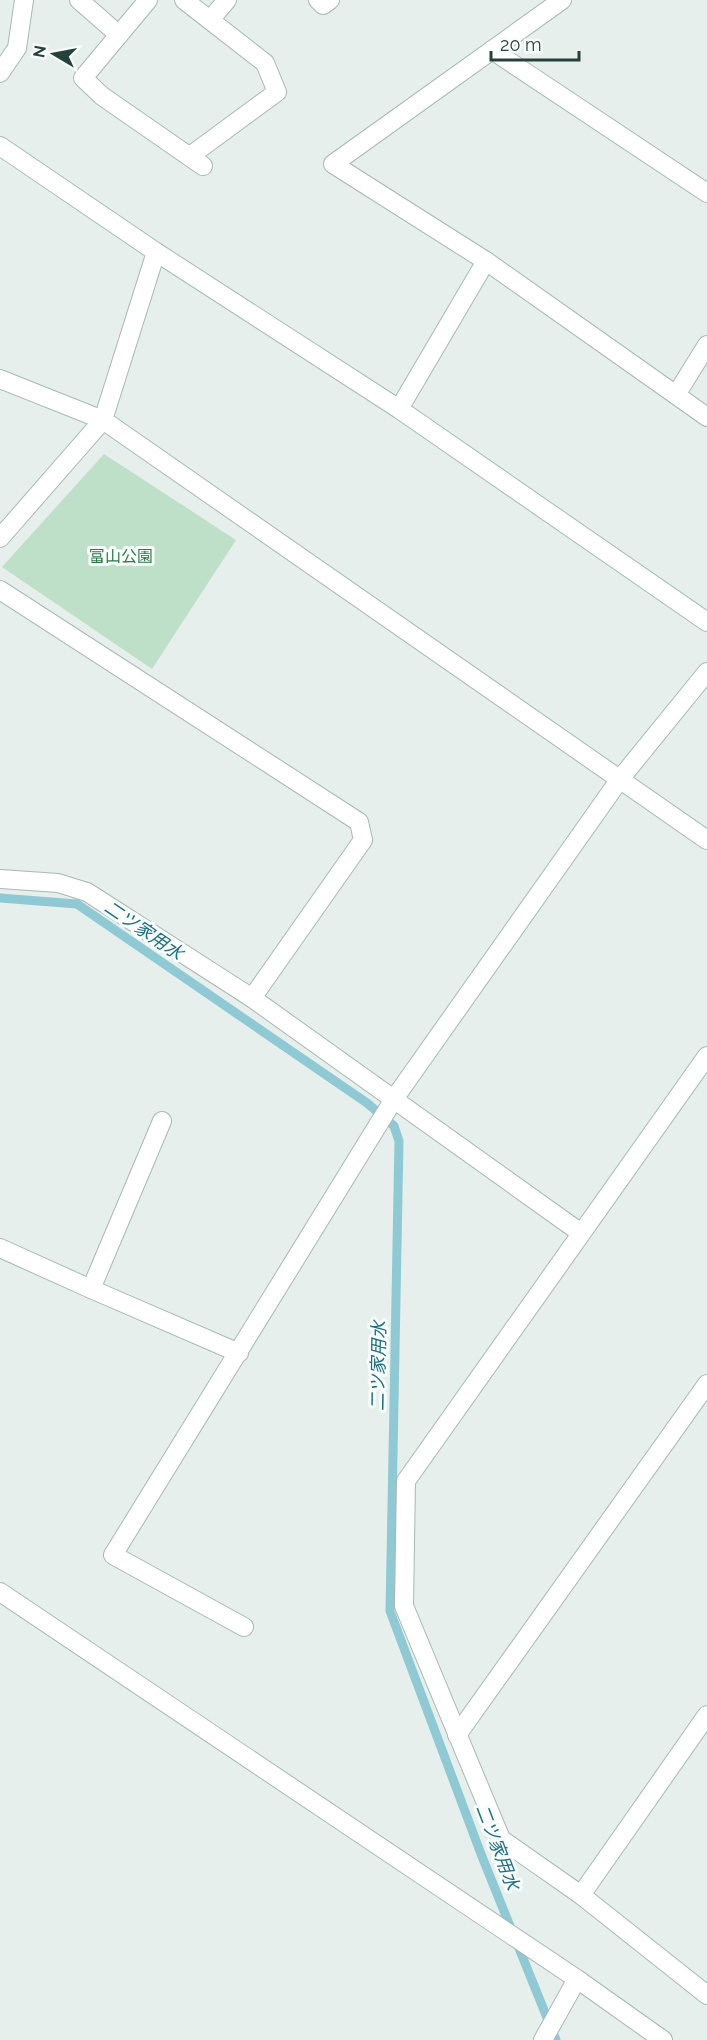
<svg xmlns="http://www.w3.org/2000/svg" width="707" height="2040" font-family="Raleway,'Noto Sans JP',sans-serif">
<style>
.green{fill:#bfe0c8}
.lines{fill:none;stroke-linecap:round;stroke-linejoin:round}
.stream{stroke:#8ec9d4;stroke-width:9}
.street-casing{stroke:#a8b8b2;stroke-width:20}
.secondary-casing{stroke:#a4bbb3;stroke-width:20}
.street{stroke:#fff;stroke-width:18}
.secondary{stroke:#fff;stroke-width:18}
.labels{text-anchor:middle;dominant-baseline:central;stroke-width:6;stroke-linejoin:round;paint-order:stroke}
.park-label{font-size:16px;fill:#2d7a4b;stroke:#f7fbf9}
.water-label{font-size:18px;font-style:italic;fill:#1c6f80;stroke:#f7fbf9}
</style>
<rect width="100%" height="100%" fill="#e6efeb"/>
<!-- green -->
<path class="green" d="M104,454L236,540L152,669L2,567Z"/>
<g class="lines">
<!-- stream -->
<path class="stream" d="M0,898L77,904L367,1103L394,1126L399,1141L390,1611L481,1854L556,2040"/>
<defs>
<g id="street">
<path d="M79,0L119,35"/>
<path d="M148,0L83,78L102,96L203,166"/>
<path d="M184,0L265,63L277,92L190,156"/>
<path d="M318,0L323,5L330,0"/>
<path d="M562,0L333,164L486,261L676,395L707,345"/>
<path d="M210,20L227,0"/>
<path d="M492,50L707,193"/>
<path d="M0,73L17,48L24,0"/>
<path d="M0,379L103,420L707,840"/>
<path d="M676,395L707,417"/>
<path d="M399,409L486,261"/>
<path d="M0,538L103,420L156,252"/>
<path d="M0,590L359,822L363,840L252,998"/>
<path d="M0,879L58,883L87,892L252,998L581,1233"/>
<path d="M707,1056L406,1481L404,1606L501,1839L581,1895L707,1995"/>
<path d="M0,1248L91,1289L239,1353"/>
<path d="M91,1289L162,1121"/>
<path d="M0,1592L577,1979L663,2040"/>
<path d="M244,1627L113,1555L394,1099"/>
<path d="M457,1735L707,1384"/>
<path d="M581,1895L707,1715"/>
<path d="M543,2040L577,1979"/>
</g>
<g id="secondary">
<path d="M0,146L156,252L399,409L707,622"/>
<path d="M394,1099L620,779L707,672"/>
</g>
</defs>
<!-- street casing -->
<use href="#street" class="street-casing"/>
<!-- secondary casing -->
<use href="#secondary" class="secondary-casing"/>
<!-- street -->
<use href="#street" class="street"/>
<!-- secondary -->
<use href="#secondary" class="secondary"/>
</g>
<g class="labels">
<!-- park labels -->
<g class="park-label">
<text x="121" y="556">富山公園</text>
</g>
<!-- water labels -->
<g class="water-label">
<text transform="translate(144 930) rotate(34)">二ツ家用水</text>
<text transform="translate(378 1366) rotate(-89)">二ツ家用水</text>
<text transform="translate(498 1847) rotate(69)">二ツ家用水</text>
</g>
</g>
<!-- north arrow -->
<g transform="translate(54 54) rotate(280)" stroke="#f7fbf9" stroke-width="4.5" paint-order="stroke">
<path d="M0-4.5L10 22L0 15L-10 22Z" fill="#24423a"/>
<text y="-9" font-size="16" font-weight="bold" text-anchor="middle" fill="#24423a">N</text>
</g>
<!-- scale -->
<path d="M491 51v9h88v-9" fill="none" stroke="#24423a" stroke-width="3"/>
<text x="500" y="51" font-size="18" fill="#24423a" stroke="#f7fbf9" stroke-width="4.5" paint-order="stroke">20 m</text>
</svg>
